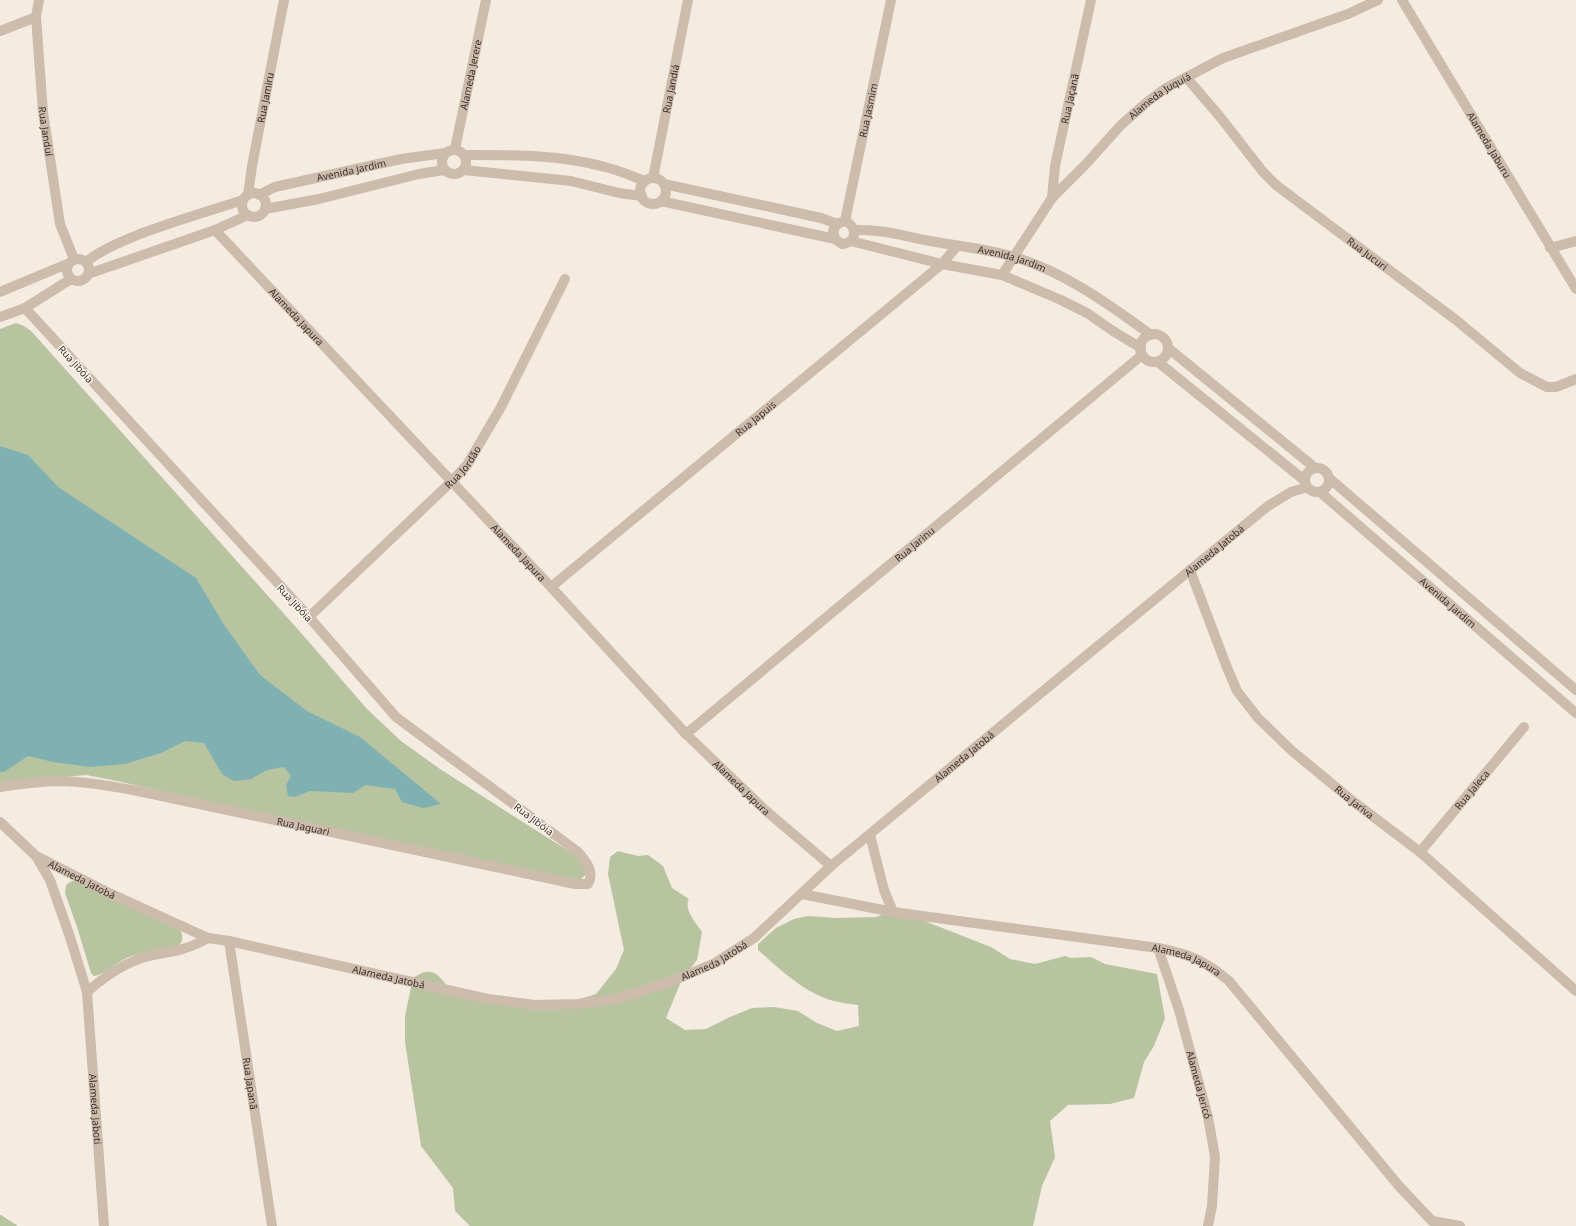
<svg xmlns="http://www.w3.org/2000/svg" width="1576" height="1226" font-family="'Noto Sans',sans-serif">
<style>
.green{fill:#b8c4a0}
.water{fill:#7fb0b2}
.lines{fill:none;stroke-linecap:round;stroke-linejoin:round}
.minor{stroke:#cdbbac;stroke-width:10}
.labels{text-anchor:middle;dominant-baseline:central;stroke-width:3;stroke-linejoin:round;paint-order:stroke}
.street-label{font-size:10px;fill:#3b302b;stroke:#fbf5ee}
</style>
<rect width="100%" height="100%" fill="#f4ebe1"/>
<!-- green -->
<g class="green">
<path d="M16,323L24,326L32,332L302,634L367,709L401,741L440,769L581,859L586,865V874L580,880L394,844L117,781L86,775L0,783V329Z"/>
<path d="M618,851L638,856L648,855L663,866L672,888L689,899C683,909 696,923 702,932L697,960L682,979L666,1018L685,1030L706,1029L730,1017L752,1008L774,1007L798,1011L817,1023L837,1031L859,1026L858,1005C851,1004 842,1003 834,1001C804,993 781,970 758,950V944L776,928L794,919L808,916L837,918L876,917L896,910L991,947L1010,959L1035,964L1065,956L1070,958L1091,957L1105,964L1157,974L1165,1018L1154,1046L1144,1062L1134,1098L1110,1104L1068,1105L1050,1121L1055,1157L1042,1186L1033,1226H470L455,1211L453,1188L421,1146L405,1042V1016L413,978C434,963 440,977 453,994L527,1002L567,1003L596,994L616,969L624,950L608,874L610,857Z"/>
<path d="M72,881H80L180,929C182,934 184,939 180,944C174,950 141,952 129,957C118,961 103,976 94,976L91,973L77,927L65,893L66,885Z"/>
<path d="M0,1215H1L18,1226H0Z"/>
</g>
<!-- water -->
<path class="water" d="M0,446L28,455L58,487L196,578L223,623L260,675L307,711L360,737L441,804L423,808L402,802L395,789L365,785L353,793L310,791L295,797L288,796L286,785L291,776L284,767L267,770L251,779L234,781L222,774L204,743L185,741L161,753L125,764L90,767L53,762L28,756L4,772H0Z"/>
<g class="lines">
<!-- minor -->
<g class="minor">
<path id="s1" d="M39,0L36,17L43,112L60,224L74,259"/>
<path id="s2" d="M1402,0L1576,289"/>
<path d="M0,31L36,17"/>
<path id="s3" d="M1186,77L1221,118L1263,172L1276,185L1456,320L1520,373L1547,387H1556L1576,379"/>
<path id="s4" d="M455,149L486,0"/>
<circle cx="454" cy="162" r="12"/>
<path d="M465,155C511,155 559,154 605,167C618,170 632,176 645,181"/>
<path d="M464,170L571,181L619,193L642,196"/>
<path id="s5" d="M653,178L688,0"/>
<circle cx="653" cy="191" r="13"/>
<path d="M664,184L821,218L837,224"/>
<circle cx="254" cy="205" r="12"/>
<path id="s6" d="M248,195L252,166L284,0"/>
<path id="s7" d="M259,195L275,187L401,159L445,153"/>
<path id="s8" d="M1052,198L1055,166L1091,0"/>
<path d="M661,201L835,239L842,244C857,243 858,227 845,221L837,224L833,231L835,239"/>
<path d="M265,209L319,199L419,174L444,170"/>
<path id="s9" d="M845,221L891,0"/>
<path id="s10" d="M215,230L551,587L686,734L765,810L831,866"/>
<path id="s11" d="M855,230C881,229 904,236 930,241C957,246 987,249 1014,257C1063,271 1110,305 1151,335"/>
<path d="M851,241L942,264L1002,275L1061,300L1087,313L1113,331L1141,348"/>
<path d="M1550,248L1576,241"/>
<circle cx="78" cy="270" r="11"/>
<path d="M86,262C102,249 121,242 140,234C174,221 209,211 243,200"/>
<path d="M88,274L215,230L248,215"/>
<path id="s12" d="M1002,275L1052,198L1086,164L1121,125L1147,102L1166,88L1223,58L1348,14L1378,0"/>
<path d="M0,292L67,264"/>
<path d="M0,317L25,308L71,279"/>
<circle cx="1154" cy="348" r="14"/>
<path d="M1168,348L1314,467"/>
<path d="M1158,362L1304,480"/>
<circle cx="1317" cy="480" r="12"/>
<path d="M1329,478L1576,690"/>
<path id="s13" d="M1320,492L1576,713"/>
<path id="s14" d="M1190,570L1226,665L1237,691L1258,718L1291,750L1354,802L1420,852L1576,991"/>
<path id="s15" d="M551,587L942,264L957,246"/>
<path id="s16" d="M309,617L451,482L467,465L501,407L565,279"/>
<path id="s17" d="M686,734L1142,355"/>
<path id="s18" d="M0,787C18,784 37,782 55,781C83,781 111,786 138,791L575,884H588C595,872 586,861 578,852L396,717L309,617L25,308"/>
<path id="s19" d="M0,822L36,856L107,892L208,938L229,941L488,999L535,1005L578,1004L616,999L670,982L715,963L754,938L831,866L1268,506L1291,492L1307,487"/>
<path d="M870,835L884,890L893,912"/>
<path id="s20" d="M1420,852L1524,727"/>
<path id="s21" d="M36,856L50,880L70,937L87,992L104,1226"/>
<path id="s22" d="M802,894L893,912L1158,948C1189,954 1204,960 1229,981L1399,1186L1432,1221L1460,1226"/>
<path id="s23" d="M229,941L272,1226"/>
<path id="s24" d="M1158,948L1179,1010L1208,1117L1215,1157L1212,1206L1208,1226"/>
<path d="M87,992C105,976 125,962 149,956C173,951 185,951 208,938"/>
</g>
</g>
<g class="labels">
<!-- street labels -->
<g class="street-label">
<text stroke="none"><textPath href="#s4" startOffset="76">Alameda Jerere</textPath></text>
<text stroke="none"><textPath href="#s5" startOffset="91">Rua Jandiá</textPath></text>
<text stroke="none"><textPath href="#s6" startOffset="99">Rua Jamiru</textPath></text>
<text stroke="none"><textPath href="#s12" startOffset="241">Alameda Juquiá</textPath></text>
<text stroke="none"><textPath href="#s8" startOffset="101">Rua Jaçanã</textPath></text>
<text stroke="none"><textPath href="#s9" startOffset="113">Rua Jasmim</textPath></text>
<text stroke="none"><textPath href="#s1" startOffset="132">Rua Janduí</textPath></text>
<text stroke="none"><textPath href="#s2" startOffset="169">Alameda Jaburu</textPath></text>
<text stroke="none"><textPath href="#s7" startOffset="96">Avenida Jardim</textPath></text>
<text stroke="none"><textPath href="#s3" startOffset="255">Rua Jucuri</textPath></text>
<text stroke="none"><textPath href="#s11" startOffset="160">Avenida Jardim</textPath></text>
<text stroke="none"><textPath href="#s10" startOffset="119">Alameda Japura</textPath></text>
<text transform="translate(76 364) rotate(48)">Rua Jibóia</text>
<text stroke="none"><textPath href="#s15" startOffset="265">Rua Japuis</textPath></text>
<text stroke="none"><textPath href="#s16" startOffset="215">Rua Jordão</textPath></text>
<text stroke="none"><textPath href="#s17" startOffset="297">Rua Jarinu</textPath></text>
<text stroke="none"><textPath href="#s19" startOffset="1409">Alameda Jatobá</textPath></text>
<text stroke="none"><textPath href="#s10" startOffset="443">Alameda Japura</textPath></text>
<text stroke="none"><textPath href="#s13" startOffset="169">Avenida Jardim</textPath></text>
<text transform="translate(295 603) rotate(47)">Rua Jibóia</text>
<text stroke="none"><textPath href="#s19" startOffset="1085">Alameda Jatobá</textPath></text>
<text stroke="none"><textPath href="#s10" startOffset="767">Alameda Japura</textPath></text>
<text stroke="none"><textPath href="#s20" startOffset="81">Rua Jaleca</textPath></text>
<text stroke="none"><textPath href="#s14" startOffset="292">Rua Jariva</textPath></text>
<text transform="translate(534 819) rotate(37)">Rua Jibóia</text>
<text stroke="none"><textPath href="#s18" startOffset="308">Rua Jaguari</textPath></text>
<text stroke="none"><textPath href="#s19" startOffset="101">Alameda Jatobá</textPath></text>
<text stroke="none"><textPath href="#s19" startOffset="761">Alameda Jatobá</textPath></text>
<text stroke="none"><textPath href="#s22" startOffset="391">Alameda Japura</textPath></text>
<text stroke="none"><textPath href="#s19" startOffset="425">Alameda Jatobá</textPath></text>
<text stroke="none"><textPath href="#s23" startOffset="144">Rua Japanã</textPath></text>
<text stroke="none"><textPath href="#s24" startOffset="143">Alameda Jericó</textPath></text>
<text stroke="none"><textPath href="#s21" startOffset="263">Alameda Jaboti</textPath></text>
</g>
</g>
</svg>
